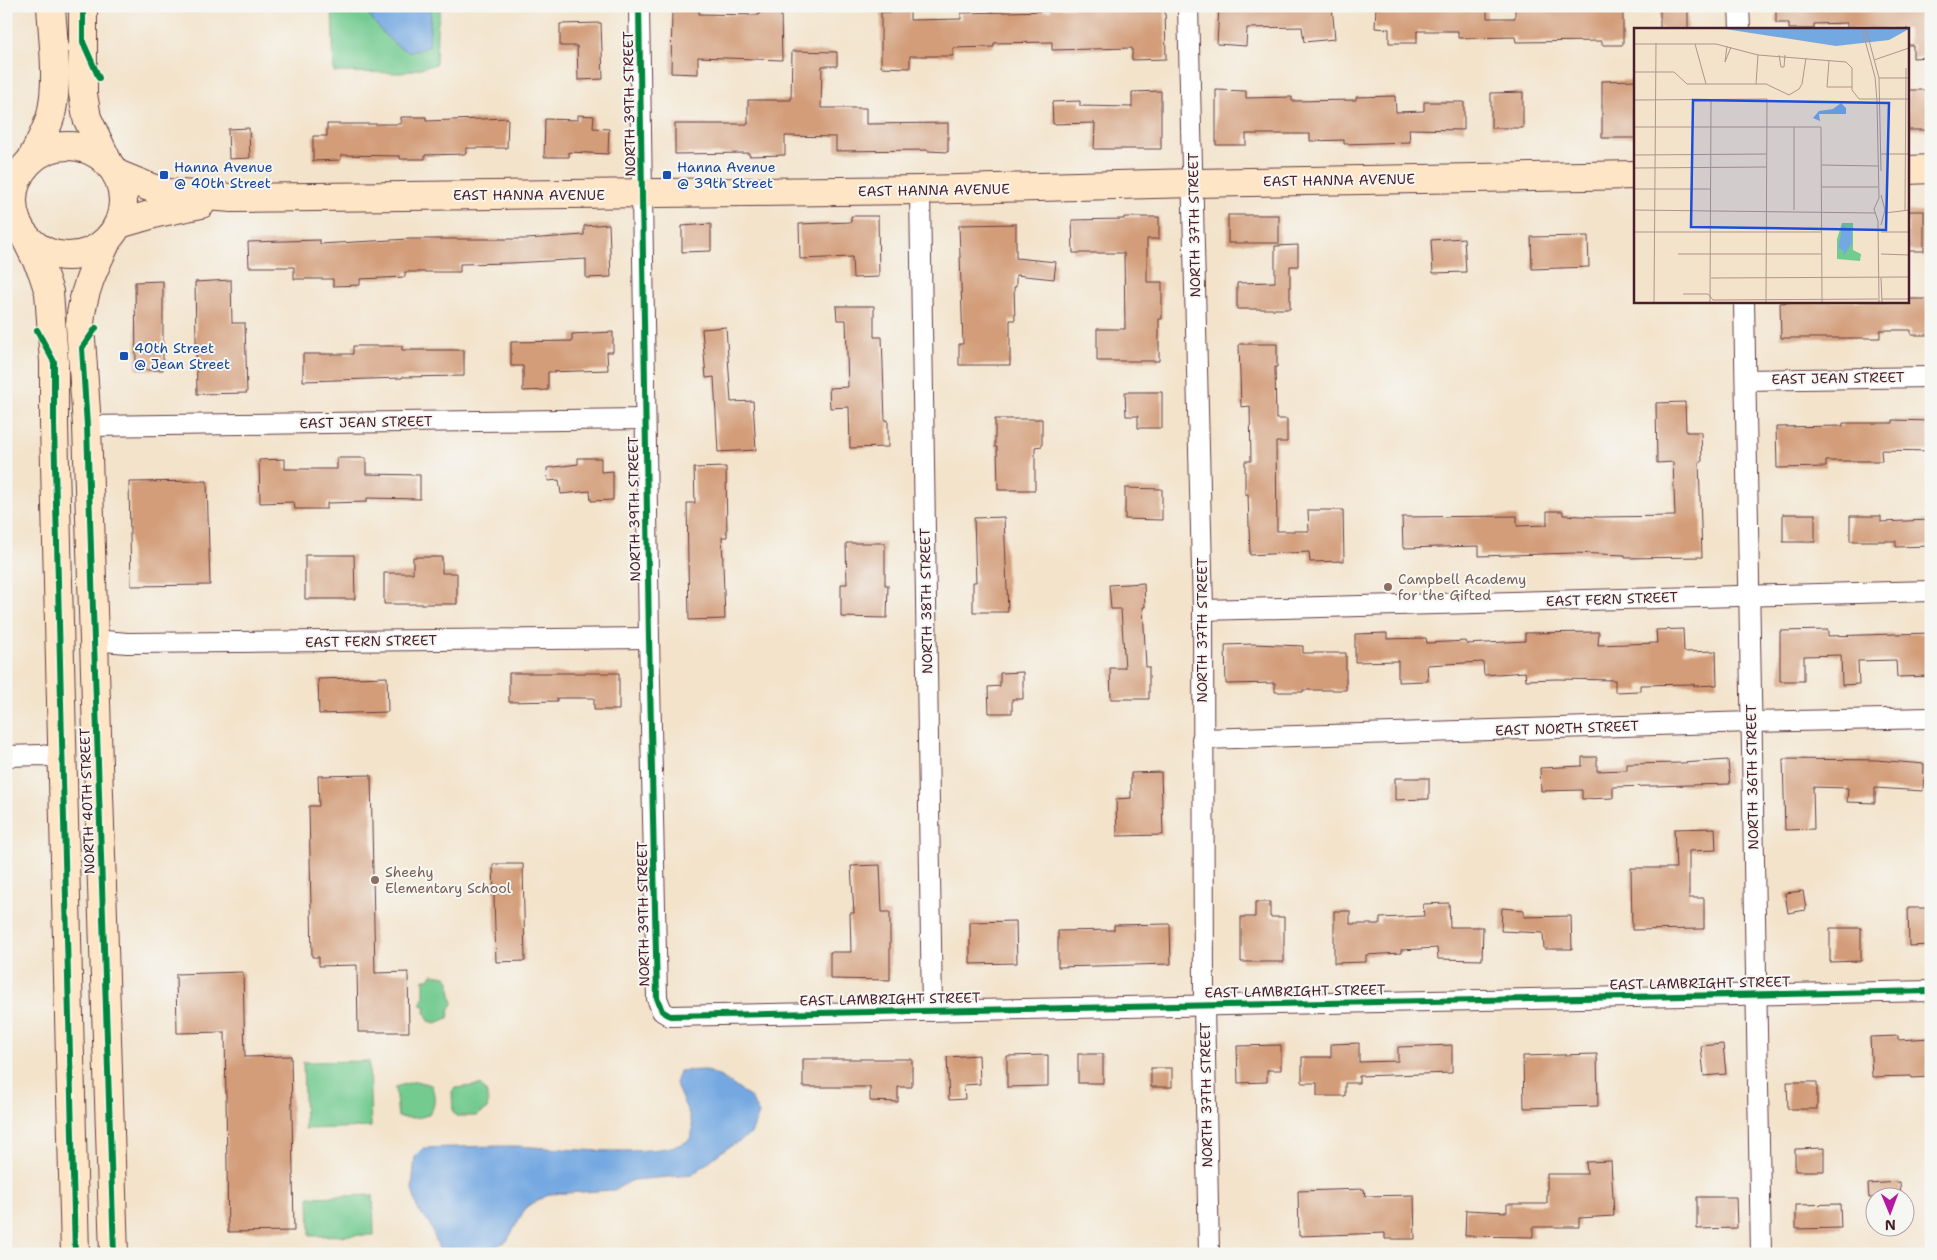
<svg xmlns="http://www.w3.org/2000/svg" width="1937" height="1260" font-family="'Shantell Sans',sans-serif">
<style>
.green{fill:#73cb90;stroke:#5e755e}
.water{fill:#74a8e1;stroke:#5f6486}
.building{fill:#d39d79}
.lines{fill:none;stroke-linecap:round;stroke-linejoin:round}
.street-casing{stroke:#633c43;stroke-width:22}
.secondary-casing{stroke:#633c43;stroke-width:30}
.street{stroke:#fff;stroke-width:20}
.secondary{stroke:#fde5c5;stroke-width:28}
.cycleway-casing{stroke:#f6f6f2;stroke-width:9}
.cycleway{stroke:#00873e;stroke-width:6}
.transit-dot{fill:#1a4fb4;stroke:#f6f6f2;stroke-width:2}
.education-dot{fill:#8d6e63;stroke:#f6f6f2;stroke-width:2}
.labels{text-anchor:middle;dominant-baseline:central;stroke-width:4;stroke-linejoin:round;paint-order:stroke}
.street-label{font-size:14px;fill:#4a1f2b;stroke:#f6f6f2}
.transit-label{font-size:14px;fill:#164399;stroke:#f6f6f2;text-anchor:start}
.education-label{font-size:14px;fill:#785e54;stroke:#f6f6f2;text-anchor:start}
.inset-road{fill:none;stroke:#af958b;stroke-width:1}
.view{fill:#1d4ed8;fill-opacity:0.15;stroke:#1d4ed8;stroke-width:2.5}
.inset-edge{fill:none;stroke:#4a1f2b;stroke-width:2.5}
</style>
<rect width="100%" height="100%" fill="#f6f6f2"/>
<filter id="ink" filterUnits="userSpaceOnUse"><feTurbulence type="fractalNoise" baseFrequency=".02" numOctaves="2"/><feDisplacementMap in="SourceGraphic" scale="10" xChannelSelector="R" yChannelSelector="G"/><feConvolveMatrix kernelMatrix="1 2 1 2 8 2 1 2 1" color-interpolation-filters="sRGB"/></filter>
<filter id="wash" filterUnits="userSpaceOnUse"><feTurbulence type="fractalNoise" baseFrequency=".0096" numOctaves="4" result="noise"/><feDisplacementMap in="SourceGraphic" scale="20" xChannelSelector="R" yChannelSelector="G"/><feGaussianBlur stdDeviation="1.12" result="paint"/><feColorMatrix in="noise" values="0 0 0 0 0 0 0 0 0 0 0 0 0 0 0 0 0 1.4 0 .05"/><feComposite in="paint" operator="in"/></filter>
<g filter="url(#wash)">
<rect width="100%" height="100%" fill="#f3e3cb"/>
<!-- green -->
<g class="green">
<path d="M332,6H441L437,29L436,64L402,73L334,72Z"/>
<path d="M432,974L446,976L450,980V989L453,1004L450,1008L448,1018L436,1023L429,1021L425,1012L426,1007L420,1004L424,997V979H429Z"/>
<path d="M369,1061L371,1127L305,1129L303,1062Z"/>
<path d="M416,1081L431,1085C435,1093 437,1109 427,1115C420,1119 406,1118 398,1117L395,1087Z"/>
<path d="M480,1085C488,1092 489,1099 487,1109L476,1116H456L453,1112L452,1092L455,1088Z"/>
<path d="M373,1195L374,1235L310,1236L309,1197Z"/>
</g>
<!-- water -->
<g class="water">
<path d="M362,6H431L429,46C424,48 419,51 414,51C395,54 373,20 362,6Z"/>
<path d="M706,1070L723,1078L751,1098L759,1114L751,1134L721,1152L692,1175L633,1180L614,1190L550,1194L526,1207L507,1241L480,1254H443L439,1249L429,1222L418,1211L412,1189L415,1156L423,1148C454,1147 484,1146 515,1146C543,1147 677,1161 691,1137C698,1122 678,1097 676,1082C676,1079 678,1075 679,1071Z"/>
</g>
<g id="blocks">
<!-- building -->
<g class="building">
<path d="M1130,6H1165L1166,59L1132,60V48L1052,50V42L994,43V47L953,48V56H910V68L881,67V12H910V20L961,19V13L1051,11V8Z"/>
<path d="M1219,6H1332L1335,39L1304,42L1302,27L1247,28L1246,46L1217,44Z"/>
<path d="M1376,6H1487V18H1515V6H1623V45H1602V41L1516,42L1515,37L1458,38V31H1417V43H1389V29L1375,28Z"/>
<rect x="1660" y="6" width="28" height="23"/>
<path d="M1776,6H1928V57L1913,58V45H1908V29H1847V23L1814,24V29H1789V23H1776Z"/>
<path d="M672,9L699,10V14L759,15V12L781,11L782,60L698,57V74L671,73Z"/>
<path d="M601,23L603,79L578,80L577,46H560V24Z"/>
<path d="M792,51L837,52V66H822L821,108H866V124L948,123V152L928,151V150L836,151V137L785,136V155L749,156V153L675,154V124H748V100H791Z"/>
<path d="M1636,80V138H1602V81Z"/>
<path d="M1216,90L1246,91V98L1292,97V101L1356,100V97L1395,96L1396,112L1424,111V102H1464V130L1409,129L1410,142L1344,144V140L1310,141V134H1246V145H1216Z"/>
<rect x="1908" y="90" width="23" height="40"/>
<path d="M1161,91V149H1094L1095,123L1053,124L1052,102L1080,101V106L1132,107V92Z"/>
<path d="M1523,92V128H1491V93Z"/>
<path d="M578,115L594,116L593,128L609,129L608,154L569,152V157H544L545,119L578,120Z"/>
<path d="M401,117H426V121L508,118L507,148H466V154L425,155V159H400V156L341,155V160L313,161V136H327V124H401Z"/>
<path d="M249,128L250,158L229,159L228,129Z"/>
<rect x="1908" y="211" width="16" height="40"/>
<rect x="1228" y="215" width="51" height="28"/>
<path d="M851,216H878L879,277L853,278L852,257L800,259L799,224L851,222Z"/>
<path d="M1124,217H1159V239H1147V282H1162V319H1159V361H1097V329H1125L1124,253H1073L1072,220L1124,219Z"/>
<path d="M609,224L611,277L586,278V259L512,263L460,264V272H405V277L360,279V285L333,286V279H294V267H249L248,242L320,240V244L409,239H527L584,235V226Z"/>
<path d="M711,224V251L682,252V226Z"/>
<path d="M1016,224V258L1056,262L1054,279L1016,275V287H1014L1015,320H1010V365H959V344H963L959,225Z"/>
<path d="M1588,236L1589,267L1532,269L1531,237Z"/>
<path d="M1464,238L1466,272L1433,273L1431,240Z"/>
<path d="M1298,245V266H1290V309H1237V283L1275,282V246Z"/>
<path d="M231,280L232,323H245L247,393L197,394L195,282Z"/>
<path d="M163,281V370H136L135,282Z"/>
<path d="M1908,299H1931V335H1911V330H1880V338H1781L1780,303L1803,301H1908Z"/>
<path d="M836,306H874V337H882L885,420H888V447L850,448L849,407L830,408L829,388L848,387L846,320H837Z"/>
<path d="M726,327L731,402L753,401L756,450L718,452L714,377L706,378L702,329Z"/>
<path d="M613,332V352H607L608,370L548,372V390L523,391V366H511V342L572,341V334Z"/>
<path d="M1239,344H1277V367H1275L1276,419H1287V442H1276L1277,531H1309L1308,510H1343L1344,561L1310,562L1309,552L1250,555L1248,494H1245V461H1251L1250,406L1241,407Z"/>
<path d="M353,346H402V350H464V376L402,377V378L303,381V354H353Z"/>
<path d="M1125,392H1162V428H1138V416H1126Z"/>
<path d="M1685,402L1686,432H1701L1702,462H1699L1702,557L1625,558V555L1574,553L1479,556V546L1403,548L1402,517L1517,516V526L1547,525V511H1563V515L1599,517L1675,516L1673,462L1657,463L1656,403Z"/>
<path d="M995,419H1042V446L1035,447V490H998L997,447H995Z"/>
<path d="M1893,420L1931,421V451L1881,450L1882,461H1826V467L1777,468L1776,427L1843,426V423H1893Z"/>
<path d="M337,458H366V474L420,475V499L367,498V502L327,503V509H295L294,502L260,503L259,460L285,459V469H337Z"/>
<path d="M578,458H601V472L613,471V500L591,501L590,491L561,494L559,480L548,481L547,468L578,464Z"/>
<path d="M726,467L727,537H722L725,619L689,620L687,503H695L694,468Z"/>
<path d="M207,481L210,585L131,586L129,482Z"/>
<path d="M1125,488L1162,489V520L1125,519Z"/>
<rect x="1783" y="514" width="32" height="28"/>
<path d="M1850,516H1881V522L1931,520V546L1896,547V541H1850Z"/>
<path d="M1004,517L1008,612H973V582H976L974,518Z"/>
<path d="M846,543H885V585H888L887,618L841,617V584H847Z"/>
<path d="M305,555H354L355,599H305Z"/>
<path d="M413,557H442V573H457V604H384V573H413Z"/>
<path d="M1144,583L1145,607H1143L1146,667H1149V699H1111L1110,668H1125L1121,609H1111L1109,585Z"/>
<path d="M1683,629L1684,652L1716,651L1717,685L1694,686V684L1640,685V691L1615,692V680L1557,679L1526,680L1525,672L1484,675L1483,662L1427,665L1428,681L1398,682V661L1355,662V634L1387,633V639L1426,638L1427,643L1466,641L1467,644L1525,641V633L1599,632L1598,645L1657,643L1656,630Z"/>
<path d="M1828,630V636L1931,633V676L1897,677L1896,660L1858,661L1859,684L1842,685L1841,655L1804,656V681H1780V631Z"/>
<path d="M1253,644L1303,646V653H1346V690H1303V692H1275V683L1226,684L1225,645Z"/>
<path d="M1023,672V699H1012V713H989L988,687L1000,686V673Z"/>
<path d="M509,673H619V710H594V698H557V701L509,702Z"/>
<path d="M387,677L388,712L319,714L318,679Z"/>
<path d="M1582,757H1597V771L1627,770V764L1682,763L1728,760L1730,784L1613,787V798L1582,799V790L1541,791L1540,768L1582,766Z"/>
<path d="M1783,759L1876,760L1924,764L1923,791L1875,788V803L1847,802L1848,788L1813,787L1814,829L1785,830Z"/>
<path d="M1161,772L1163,835L1117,836L1116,799L1131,798V773Z"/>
<path d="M371,775L375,973L408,972L409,1032H358L357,965L319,966V957H312L309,806H319L318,776Z"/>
<path d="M1395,778H1429V799L1395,800Z"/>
<path d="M1715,828L1716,850L1689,851V898H1704V929L1632,930L1631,868H1676L1674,829Z"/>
<path d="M493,864H523L525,961L496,962Z"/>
<path d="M880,865L882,912H890V980L830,979V952H851L850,913H854L851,866Z"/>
<path d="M1803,891L1806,910L1788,913L1785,893Z"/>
<path d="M1255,902H1270V917H1284V962H1241V917H1255Z"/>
<path d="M1449,903L1450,927H1483L1482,960L1438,959L1437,948L1401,950V953L1366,955V962L1334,963V911H1350V924H1380V918L1424,916L1423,904Z"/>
<path d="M1502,908L1524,910V917L1571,916L1572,949H1544L1543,933L1501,931Z"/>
<path d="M1908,908H1931V945L1909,946Z"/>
<path d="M1016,921L1017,963L970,964V922Z"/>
<path d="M1170,924L1171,964L1058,967V931L1114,930V925Z"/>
<path d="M1830,928H1861V961L1830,962Z"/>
<path d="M243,972L245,1057L291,1056L294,1231L228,1232L225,1032L177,1033L176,974Z"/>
<path d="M1898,1036V1040L1931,1038V1077L1912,1078L1911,1076L1872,1077L1870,1037Z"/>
<path d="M1359,1043V1062L1398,1061V1047L1452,1045V1073L1359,1076V1083H1345V1096H1317V1083H1302V1057H1331V1044Z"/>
<path d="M1723,1044L1726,1074L1704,1076L1701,1046Z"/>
<path d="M1281,1045V1070H1267V1082L1238,1083L1237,1046Z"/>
<rect x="1078" y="1054" width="25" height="29"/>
<path d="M1597,1054L1598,1106L1524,1108L1523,1056Z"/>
<path d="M979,1055L980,1084L964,1085L965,1099L949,1100L947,1057Z"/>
<path d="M1048,1055V1086L1007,1087V1056Z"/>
<path d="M803,1059H912V1087H898V1102L870,1101V1087H803Z"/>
<rect x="1151" y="1068" width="21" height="19"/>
<path d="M1787,1082H1817V1109H1788Z"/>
<path d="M1824,1148V1171H1795V1149Z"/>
<path d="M1611,1161L1614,1216L1579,1218V1227H1533V1237L1465,1236L1466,1210L1507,1212V1204H1547V1174H1587L1586,1162Z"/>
<path d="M1900,1182L1901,1198H1869L1868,1184Z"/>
<path d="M1364,1189L1365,1196L1414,1195L1415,1239H1385V1233L1299,1236L1298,1191Z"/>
<path d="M1697,1197H1736L1737,1228L1697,1229Z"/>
<path d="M1840,1204L1841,1228L1796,1229V1205Z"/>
</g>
</g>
</g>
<g filter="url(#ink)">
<use href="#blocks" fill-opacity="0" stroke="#633c43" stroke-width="1"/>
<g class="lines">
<defs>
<g id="street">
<path d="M639,6L649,638L657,998L662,1011L670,1016L1931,991"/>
<path d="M1188,6L1203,610L1204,1005L1209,1254"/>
<path d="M1739,6L1740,29"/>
<path d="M920,190L932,1011"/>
<path d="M1744,301L1761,1254"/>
<path d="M1746,380L1931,377"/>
<path d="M87,426L645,419"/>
<path d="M1203,610L1931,591"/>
<path d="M94,640L127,643L649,638"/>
<path d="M1202,739L1751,722L1931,718"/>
<path d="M6,756L42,755L63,759"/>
</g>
<g id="secondary">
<path d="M83,6V94L87,118L108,162"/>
<circle cx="68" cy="201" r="55"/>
<path d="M32,158C38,145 47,130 51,115C59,80 53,42 51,6"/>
<path d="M1908,170L1931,169"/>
<path d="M117,174L149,187L168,193L232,198L920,190L1193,183L1636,175"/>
<path d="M119,224L157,213L201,204"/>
<path d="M24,235L42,271L49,292L54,362V425L75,1254"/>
<path d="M107,241C94,268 82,293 80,324L87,426L114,1254"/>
</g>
</defs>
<!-- street casing -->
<use href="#street" class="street-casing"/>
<!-- secondary casing -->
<use href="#secondary" class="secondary-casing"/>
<!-- street -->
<use href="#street" class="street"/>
<!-- secondary -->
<use href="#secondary" class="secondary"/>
<defs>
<g id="cycleway">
<path d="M83,6V42L99,78"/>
<path d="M639,6L649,638L657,998L662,1011L670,1016L1931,991"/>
<path d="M96,328L82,348L87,426L114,1254"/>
<path d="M37,330L54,362V425L75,1254"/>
</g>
</defs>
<!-- cycleway casing -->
<use href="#cycleway" class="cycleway-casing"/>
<!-- cycleway -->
<use href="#cycleway" class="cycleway"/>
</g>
</g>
<!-- markers -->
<g class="transit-dot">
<rect x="159" y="170" width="10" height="10" rx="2.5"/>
<rect x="662" y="170" width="10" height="10" rx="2.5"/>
<rect x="119" y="351" width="10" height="10" rx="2.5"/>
</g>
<g class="education-dot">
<circle cx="1388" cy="587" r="5"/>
<circle cx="375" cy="880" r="5"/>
</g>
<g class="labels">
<!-- street labels -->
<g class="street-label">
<text transform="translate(629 104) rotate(-91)">NORTH 39TH STREET</text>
<text transform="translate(1339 180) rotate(-1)">EAST HANNA AVENUE</text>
<text transform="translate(934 190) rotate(-1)">EAST HANNA AVENUE</text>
<text x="529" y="195">EAST HANNA AVENUE</text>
<text transform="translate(1194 225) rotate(-91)">NORTH 37TH STREET</text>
<text transform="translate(1838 378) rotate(-1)">EAST JEAN STREET</text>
<text transform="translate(366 422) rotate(-1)">EAST JEAN STREET</text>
<text transform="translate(634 509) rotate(-91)">NORTH 39TH STREET</text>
<text transform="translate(1612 599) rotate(-2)">EAST FERN STREET</text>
<text transform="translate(926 601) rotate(-91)">NORTH 38TH STREET</text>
<text transform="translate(1202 630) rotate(-90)">NORTH 37TH STREET</text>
<text transform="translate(371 641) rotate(-1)">EAST FERN STREET</text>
<text transform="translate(1567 728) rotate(-2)">EAST NORTH STREET</text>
<text transform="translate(1752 777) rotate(-91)">NORTH 36TH STREET</text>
<text transform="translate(87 801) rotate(-92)">NORTH 40TH STREET</text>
<text transform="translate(643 914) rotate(-91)">NORTH 39TH STREET</text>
<text transform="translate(1700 983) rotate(-1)">EAST LAMBRIGHT STREET</text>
<text transform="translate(1295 991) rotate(-1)">EAST LAMBRIGHT STREET</text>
<text transform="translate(890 999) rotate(-1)">EAST LAMBRIGHT STREET</text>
<text transform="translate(1206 1095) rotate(-91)">NORTH 37TH STREET</text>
</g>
<!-- transit labels -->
<g class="transit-label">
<text x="174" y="167">Hanna Avenue<tspan x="174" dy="16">@ 40th Street</tspan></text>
<text x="677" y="167">Hanna Avenue<tspan x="677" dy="16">@ 39th Street</tspan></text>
<text x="134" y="348">40th Street<tspan x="134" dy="16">@ Jean Street</tspan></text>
</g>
<!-- education labels -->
<g class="education-label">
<text x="1398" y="579">Campbell Academy<tspan x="1398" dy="16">for the Gifted</tspan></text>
<text x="385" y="872">Sheehy<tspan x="385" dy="16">Elementary School</tspan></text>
</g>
</g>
<!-- overview -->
<g transform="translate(1634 28)">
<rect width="275" height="275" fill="#f3e3cb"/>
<path d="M208,195H219V222L227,226L226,233L203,231V211Z" fill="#73cb90"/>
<path d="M91,1H275L255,12L202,18ZM207,75L212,80V86H185L186,93L179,90L185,83L199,81ZM209,197L218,204V215L209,229L210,223L204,220Z" fill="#74a8e1"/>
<path class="inset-road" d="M228,1L241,49L243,73L245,170L240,181L244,193L245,274M232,1L245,50L247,143M0,16H82L124,27L212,34L218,40V62L225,71H275M61,16L72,56M93,18L91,34L97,19M145,27L147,39H150L151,27M240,32L275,20M195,33L193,59H218M0,44H40L53,56H132L155,67L165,61L168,56L172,30M245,50H275M122,56L124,27M0,72L133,71L132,274M0,99H187L188,274M247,126H275M0,127L132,126M188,137L244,138M0,140L132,139M188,159H244M0,161H77M0,182L241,185M160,182V99M271,182L272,40M251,185L275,182M247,197L251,182L247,167M0,204H188M247,204H275M44,226H188M247,226L275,227M77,250L275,249M247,250L248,274M49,266H74L79,272L244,271M248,271H275M20,274L22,15M76,274L77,72"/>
<path class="view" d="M59,72L255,75L252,202L57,199Z"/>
<rect width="275" height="275" class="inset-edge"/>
</g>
<!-- margin -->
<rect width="1937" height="1260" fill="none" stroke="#f6f6f2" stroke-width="25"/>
<!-- north arrow -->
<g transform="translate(1890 1212) rotate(179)"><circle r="24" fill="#f6f6f2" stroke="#b1a0a2"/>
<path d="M0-4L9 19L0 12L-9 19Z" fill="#b5179e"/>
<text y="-8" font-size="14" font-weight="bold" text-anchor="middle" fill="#4a1f2b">N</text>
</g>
</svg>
